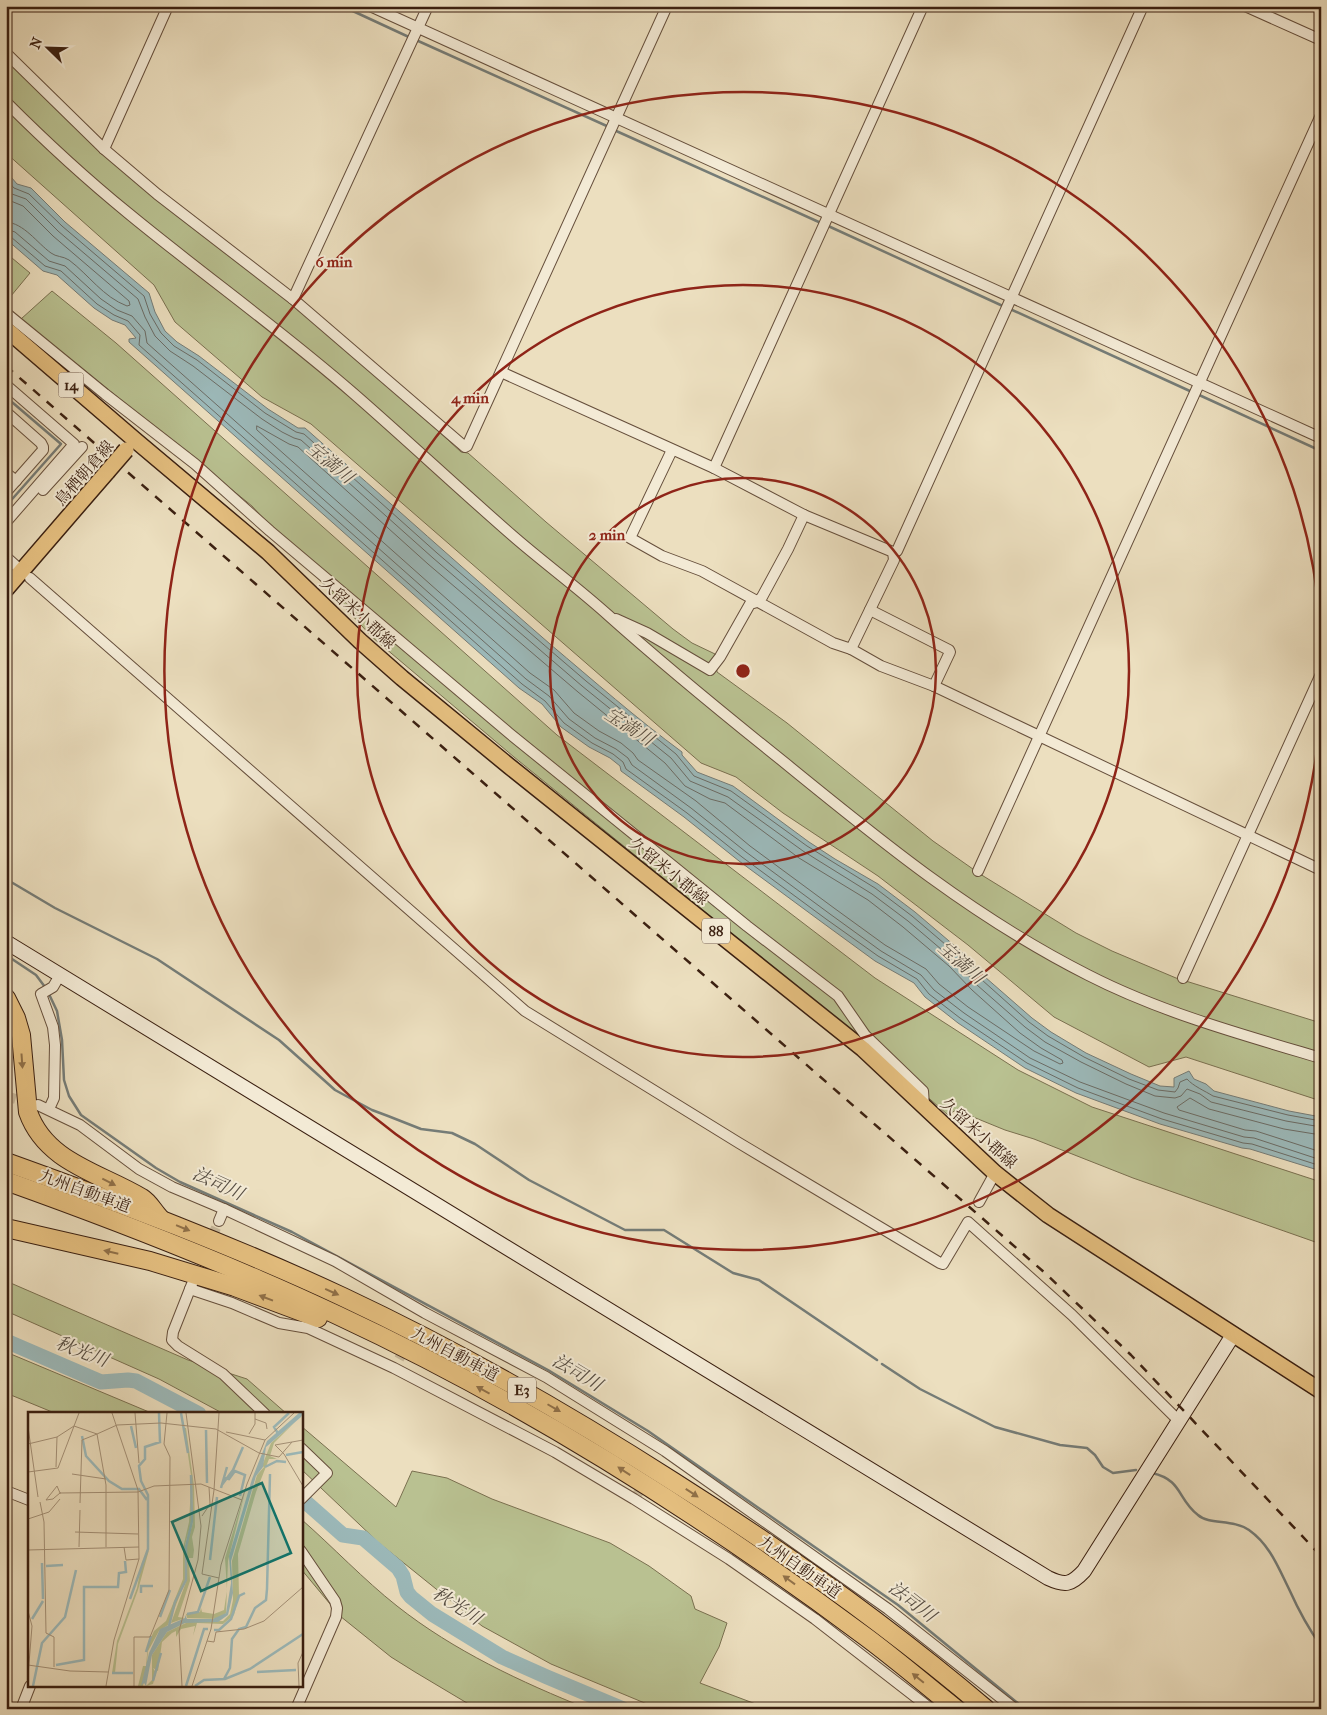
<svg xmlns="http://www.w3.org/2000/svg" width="1327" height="1715" font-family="'IM FELL French Canon','Noto Serif JP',serif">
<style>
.green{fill:#b9c191;stroke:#7a7050}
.water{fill:#9cbabb;stroke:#757c77}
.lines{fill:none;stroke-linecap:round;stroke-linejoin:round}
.shore{stroke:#6b6c66;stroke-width:1}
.stream{stroke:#757c77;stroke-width:2.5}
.river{stroke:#9cbabb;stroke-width:15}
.street-tunnel{stroke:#c8b99c;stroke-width:10;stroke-dasharray:10 5;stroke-linecap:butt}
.street-casing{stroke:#664f3c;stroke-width:12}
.secondary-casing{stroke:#3a1f10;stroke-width:16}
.primary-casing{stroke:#3a1f10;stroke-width:18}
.highway-casing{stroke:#3a1f10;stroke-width:20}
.street{stroke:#f3ead5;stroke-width:10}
.secondary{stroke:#f3ead5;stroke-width:14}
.primary{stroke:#e6c080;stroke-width:15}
.highway{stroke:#e6c080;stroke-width:18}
.rail{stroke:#3a1f10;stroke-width:2.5;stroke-dasharray:9 9;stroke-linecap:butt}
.primary-bridge-casing{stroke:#3a1f10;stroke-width:18;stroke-linecap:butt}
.primary-bridge{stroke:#e6c080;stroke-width:15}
.oneway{fill:#907048}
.ring{fill:none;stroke:#8f2418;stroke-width:2.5}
.labels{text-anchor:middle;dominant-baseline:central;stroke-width:4;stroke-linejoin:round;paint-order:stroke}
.shield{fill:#f3ead5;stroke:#725c4b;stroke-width:1}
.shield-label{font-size:15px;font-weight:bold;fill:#3a1f10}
.street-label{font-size:16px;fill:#3a1f10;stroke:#f3ead5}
.water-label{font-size:18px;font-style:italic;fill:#574e43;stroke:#f3ead5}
.inset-river{fill:none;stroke:#9cbabb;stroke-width:2.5}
.inset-road{fill:none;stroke:#a59279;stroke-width:1}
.view{fill:#0f766e;fill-opacity:0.15;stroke:#0f766e;stroke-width:2.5}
.inset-edge{fill:none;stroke:#3a1f10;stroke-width:2.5}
.centre{fill:#8f2418;stroke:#f3ead5;stroke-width:2.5}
.ring-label{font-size:15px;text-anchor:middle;font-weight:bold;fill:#8f2418;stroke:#f3ead5;stroke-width:4;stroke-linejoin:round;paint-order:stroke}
</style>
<rect width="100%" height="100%" fill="#ecdfbf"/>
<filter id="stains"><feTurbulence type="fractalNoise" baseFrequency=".004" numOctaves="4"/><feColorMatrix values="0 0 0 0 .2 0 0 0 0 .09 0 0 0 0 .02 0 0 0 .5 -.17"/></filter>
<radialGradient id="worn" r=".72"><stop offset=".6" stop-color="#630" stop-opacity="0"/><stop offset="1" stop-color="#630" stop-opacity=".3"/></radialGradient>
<!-- green -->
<g class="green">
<path d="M6,58L291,304L381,378L461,452L468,453L546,522L673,629L692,643L715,654L717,672L787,723L933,841L980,874L1076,933L1112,951L1176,978L1321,1023V1101L1186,1057L1149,1067L1054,1017L968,945L878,876L783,813L736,777L701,763L311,424L262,397L175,322L154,285L6,153Z"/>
<path d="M6,253L30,273L6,302Z"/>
<path d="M52,291L116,343L557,735L875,978L1018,1070L1092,1107L1321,1182V1244L1133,1178L1034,1139L1005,1130L956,1110L948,1115L864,1041L514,757L372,637L252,506L21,319Z"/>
<path d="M6,1281L188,1360L247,1379L287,1414H224L159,1379L6,1311Z"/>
<path d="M6,1352L149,1412L152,1414H57L6,1393Z"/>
<path d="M301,1426L396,1507L412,1471L447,1478L492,1499L610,1543L649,1566L691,1596L695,1609L727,1623L719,1647L700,1683L769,1709H659L551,1664L482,1626L379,1543L301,1469Z"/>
<path d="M301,1519C333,1547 364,1580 397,1606C454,1651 521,1682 588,1709H477L415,1672L391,1657L340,1616L301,1569Z"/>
</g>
<!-- water -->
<path class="water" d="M6,171L17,184L31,188L65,222L149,293L155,312L165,331L177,342L199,356L268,409L298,428H305C387,500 468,573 550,644C594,681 637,719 682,752V755L697,772L733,786L809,842L835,859L878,884L915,912L962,952L985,977L1032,1018L1051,1032L1086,1053L1131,1074L1160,1086L1174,1087V1078L1189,1071L1194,1079L1206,1084L1214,1091L1289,1111L1321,1117V1171L1250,1149L1242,1148L1160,1124L1076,1093L1025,1068L958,1023L925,997L914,983L875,961L823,923L739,861L684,817L621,771L620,766L610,758L589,747L561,727L542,704L519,688L129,342V339L136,338L125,325L112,320L94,308L57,275L43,271L6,239Z"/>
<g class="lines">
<!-- shore -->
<g class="shore">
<path d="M6,179L14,188L29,194L62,226L144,296L150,314L161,333L174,346L197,360L265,413L296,432L304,434L437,553L586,681L676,754L694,776L731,791L807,846L875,888L912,916L959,956L982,980L1029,1022L1048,1036L1084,1057L1129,1079L1158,1090L1175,1092L1178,1088L1180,1082L1187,1079C1193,1086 1205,1091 1213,1096L1288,1115L1321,1121"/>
<path d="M6,188L12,194L26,199L58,231L138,299L145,317L155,336L170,351L193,366L262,419L282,432L294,438L301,440L433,558L582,686L671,758L690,781L728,797L803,851L872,894L908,921L955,961L977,985L1025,1027L1045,1042L1081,1062L1126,1084L1155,1096L1175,1098L1181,1096L1187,1089L1200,1094L1211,1102L1286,1121L1321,1127"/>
<path d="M6,199L23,206L53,236L129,301L130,305L127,306C103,297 89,275 69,260C63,256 56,257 51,253C37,243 24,223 6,222"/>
<path d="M6,229L15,232L49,261L65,266L101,299L117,310L132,316L145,331L147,343L526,679L549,696L569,719L595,738L616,749L628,758L632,765L691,808L746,852L830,914L881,951L921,975L934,990L964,1013L1030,1058L1080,1082L1164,1113L1244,1137L1254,1138L1321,1160"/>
<path d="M6,236L11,237L45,266L61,271L97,304L114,315L128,321L140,335L139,345L522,684L545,701L564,723L592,743L613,754L623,762L626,769L687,813L742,857L826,919L878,956L917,979L929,994L960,1018L1027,1063L1078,1088L1162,1119L1243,1143L1252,1144L1321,1166"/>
<path d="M257,426L289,444L298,447L428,564L578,692L665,763L685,786L710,799L725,803L799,858L868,900L903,927L949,966L972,990L1020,1033L1041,1048L1062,1060L1063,1063L1060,1064L1034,1051L968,1007L939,984L926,969L885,945L834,908L750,846L696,801L638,760L633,753L621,743L599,731L574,713L554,690L530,673L293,462L257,430Z"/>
<path d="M1321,1135L1284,1129L1209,1109L1190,1098L1177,1107L1179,1110L1245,1130L1256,1131L1321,1152"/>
</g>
<!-- stream -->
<g class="stream">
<path d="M342,6L411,38"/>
<path d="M416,40L609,127"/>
<path d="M614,130L821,223"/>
<path d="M826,225L1005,307"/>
<path d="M1010,309L1192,392"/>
<path d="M1197,394L1321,451"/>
<path d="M6,397L61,444L6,506"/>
<path d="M6,879L55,908L157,959L279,1040L335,1090L372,1110L388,1116L421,1129L452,1133L475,1144L529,1180L625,1230H664L733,1273L759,1280L877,1360"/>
<path d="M6,955L36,975L45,987"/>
<path d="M48,992L57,1011L62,1040L64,1080L69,1096L81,1115L156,1168L180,1182L292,1232L548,1370L648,1431L898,1605L1025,1709"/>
<path d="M882,1364L920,1389L995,1427L1060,1445L1087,1448L1095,1455L1103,1467L1113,1473L1136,1470"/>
<path d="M1152,1473C1183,1480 1177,1499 1198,1515C1209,1525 1233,1519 1249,1530C1270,1545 1278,1567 1289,1589C1298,1609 1308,1628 1321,1646"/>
</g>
<!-- river -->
<g class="river">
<path d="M6,1341L101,1382L128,1380L136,1381L199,1414"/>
<path d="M301,1498L343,1535L363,1538L398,1568L403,1576L407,1592L411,1597L432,1614L502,1657L547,1677L623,1709"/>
</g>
<!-- street-tunnel -->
<g class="street-tunnel">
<path d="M6,1096L29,1103"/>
<path d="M194,1278L219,1221"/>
<path d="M399,1359L420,1321"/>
<path d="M637,1495L660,1458"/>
</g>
<defs>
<g id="street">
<path d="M370,6L1321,438"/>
<path d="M1245,6L1321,40"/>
<path d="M6,53L104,149L157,194L293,299L465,447L467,446L667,6"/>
<path d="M6,102C45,141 85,178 128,213C202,274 281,330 353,393C407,440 459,489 513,536C544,563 577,587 608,615C665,666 725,715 785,763C883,843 975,918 1088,975C1160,1012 1243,1035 1321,1058"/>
<path d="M104,149L168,6"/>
<path d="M293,299L428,6"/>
<path d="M6,313L105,394L195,464L270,531L509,733L747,926L838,996L865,1035L923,1091L924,1106"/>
<path d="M501,372L714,468L804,515L893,552L894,560L851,649L881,666L934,686L1321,870"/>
<path d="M6,385L74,444L6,522"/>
<path d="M6,412L41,443L43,447V450L6,492"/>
<path d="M672,450L630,538L662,556L702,571L833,643L851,649"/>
<path d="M714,468L923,6"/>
<path d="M6,473L16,481"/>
<path d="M43,490L82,447"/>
<path d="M893,552L897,551L1143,6"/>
<path d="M6,557L16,566"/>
<path d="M30,578L525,1011L739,1143L940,1263L943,1264L968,1222L1072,1315L1179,1421"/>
<path d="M870,610L949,650L950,652L934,686"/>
<path d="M616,619L647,633L710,670L720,657L750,604L757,602L762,597L788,549L804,515"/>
<path d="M978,871L1321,115"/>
<path d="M1183,978L1321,674"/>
<path d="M38,1105L80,1125L139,1169L172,1187L224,1209L335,1261L425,1313L546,1377L665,1451L888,1609L1015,1709"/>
<path d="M49,1109L54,1098L55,1045L53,1027L41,994L53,987L60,975"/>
<path d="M979,1202L995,1173"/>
<path d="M219,1221L224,1209"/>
<path d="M192,1284L173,1332L172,1340L178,1346L223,1374L265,1414"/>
<path d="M190,1289L232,1303L279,1323L308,1328L394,1368L555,1452L634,1499L729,1559L815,1619L931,1709"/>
<path d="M301,1448L327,1473L301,1499"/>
<path d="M6,1491L29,1500"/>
<path d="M21,1709L30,1686"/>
<path d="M296,1709L336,1617L337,1608L335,1601L301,1551"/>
</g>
<path id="secondary" d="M6,942L1048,1578C1065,1586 1071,1585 1084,1571L1233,1335"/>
<g id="primary">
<path d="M6,329L135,440L268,552L360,641L402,678L509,766L863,1049L995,1173L1048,1215L1321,1391"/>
<path d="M6,589L107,472"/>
</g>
<g id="highway">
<path d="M6,998L16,1018L21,1035L28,1112C46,1163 101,1173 142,1198C149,1202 154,1212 160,1218"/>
<path d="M6,1162C120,1203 234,1246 343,1297C458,1351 568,1414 674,1482C783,1551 888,1626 986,1709"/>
<path d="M6,1181C118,1221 229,1264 337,1315C524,1402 701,1514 866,1637C897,1660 926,1685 956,1709"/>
<path d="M6,1228L150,1261L235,1287L318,1318"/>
</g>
</defs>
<!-- street casing -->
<use href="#street" class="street-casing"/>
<!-- secondary casing -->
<use href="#secondary" class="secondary-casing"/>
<!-- primary casing -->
<use href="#primary" class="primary-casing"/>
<!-- highway casing -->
<use href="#highway" class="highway-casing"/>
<!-- street -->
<use href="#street" class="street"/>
<!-- secondary -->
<use href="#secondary" class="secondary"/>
<!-- primary -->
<use href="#primary" class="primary"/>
<!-- highway -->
<use href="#highway" class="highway"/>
<!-- rail -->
<path class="rail" d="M6,366L1045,1273L1131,1355L1321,1556"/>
<defs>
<path id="primary-bridge" d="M107,472L126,450"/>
</defs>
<!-- primary-bridge casing -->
<use href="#primary-bridge" class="primary-bridge-casing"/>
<!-- primary-bridge -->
<use href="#primary-bridge" class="primary-bridge"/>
</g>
<!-- one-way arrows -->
<defs><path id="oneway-solid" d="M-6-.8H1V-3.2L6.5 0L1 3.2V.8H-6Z" transform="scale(1.25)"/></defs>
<g class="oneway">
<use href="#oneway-solid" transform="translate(22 1061) rotate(86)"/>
<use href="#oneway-solid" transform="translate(109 1182) rotate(27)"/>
<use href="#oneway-solid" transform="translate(183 1228) rotate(22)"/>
<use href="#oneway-solid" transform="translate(111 1252) rotate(-167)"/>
<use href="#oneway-solid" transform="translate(332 1292) rotate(24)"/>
<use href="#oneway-solid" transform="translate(266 1298) rotate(-159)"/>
<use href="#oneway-solid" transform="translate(483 1390) rotate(-151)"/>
<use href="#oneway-solid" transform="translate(554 1408) rotate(30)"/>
<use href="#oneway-solid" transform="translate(624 1471) rotate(-147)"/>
<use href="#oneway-solid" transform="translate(692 1493) rotate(33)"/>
<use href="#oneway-solid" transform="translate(789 1580) rotate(-144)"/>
<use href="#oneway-solid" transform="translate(918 1678) rotate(-141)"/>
</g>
<!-- distance rings -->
<g class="ring">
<circle cx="743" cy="671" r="193"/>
<circle cx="743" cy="671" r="386"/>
<path d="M1321 711A579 579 0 1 1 1321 631"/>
</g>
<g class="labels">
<!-- shield labels -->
<g class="shield">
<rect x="58.5" y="372.5" width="25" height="25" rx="4"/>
<rect x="702" y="918.5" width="28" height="25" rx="4"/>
<rect x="508" y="1377.5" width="28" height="25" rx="4"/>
</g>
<g class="shield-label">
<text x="71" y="385">14</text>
<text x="716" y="931">88</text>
<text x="522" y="1390">E3</text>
</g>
<!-- street labels -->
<g class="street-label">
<text transform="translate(84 473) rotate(-49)">鳥栖朝倉線</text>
<text transform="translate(358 613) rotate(43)">久留米小郡線</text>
<text transform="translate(669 871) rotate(39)">久留米小郡線</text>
<text transform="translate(979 1133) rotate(42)">久留米小郡線</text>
<text transform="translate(85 1191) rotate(20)">九州自動車道</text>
<text transform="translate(455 1354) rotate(28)">九州自動車道</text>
<text transform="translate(800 1567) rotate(35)">九州自動車道</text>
</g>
<!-- water labels -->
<g class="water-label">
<text transform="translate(330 463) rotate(39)">宝満川</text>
<text transform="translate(629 727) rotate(33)">宝満川</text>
<text transform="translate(961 963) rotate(41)">宝満川</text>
<text transform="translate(218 1184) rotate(25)">法司川</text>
<text transform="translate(82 1352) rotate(21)">秋光川</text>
<text transform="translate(577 1373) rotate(31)">法司川</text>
<text transform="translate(912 1602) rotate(38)">法司川</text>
<text transform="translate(457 1606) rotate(33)">秋光川</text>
</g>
</g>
<!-- overview -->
<g transform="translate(28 1412)">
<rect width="275" height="275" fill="#ecdfbf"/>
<path d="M267,10L246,31L242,44L249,47H241L228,80L210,142L211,183L206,203L195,212L169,211L165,224L167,214L153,217L148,225V254V219L144,221L134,230L130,259L125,256L128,261L125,272L118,274L124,268V243L139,220L160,210L195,209L202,202L205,188L204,149L229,63L236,55L234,54L243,31ZM156,16H158L166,74L167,115L164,125L166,138L165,146H161L162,169L150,205L157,206L143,211L158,170L159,133L165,110L164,70ZM163,73V111L157,133V170L140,213L131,219L120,239L118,262L115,274H110L115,254H118L120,232L126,219L138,209L155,167V136L161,110ZM217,80L200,149L198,201L191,207L159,206L158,202L172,200L173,196L174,200L186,202L196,198L199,178L197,146ZM121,138L110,178L90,232L87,261H84L89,229L109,176L114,150Z" fill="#b9c191"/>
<path d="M271,1H275L273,5L238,35L235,55L228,64L203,149L205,181L200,203L190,210L157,211L139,220L124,243L118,274L116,271L113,274L121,241L132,217L157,206V203L159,207H185L198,201L203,171L201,144L224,67L239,29Z" fill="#9cbabb"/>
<path class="inset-river" d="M153,1L160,41M103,14L108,36M178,18L179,71M251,23L246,15L261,1M54,24L58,44L81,69L94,77H111L119,88M258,43L275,40M237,55L249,49L258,50M196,66L201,67L207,59L217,63L212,84M193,74L205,58L215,35M193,76L199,55M182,148L189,85M14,151L15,187M18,154L35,153M239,177L242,62M113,181V174H125M102,187L120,137V83L113,69L111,54L117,47V35L132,30L131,1M159,202L170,200L182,165M132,205L142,178M4,207L15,189M141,214L147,190L158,168V135L164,109L163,63M186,218H191L203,207L211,184L217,181M118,240L123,224M28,253L56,248V175H90L91,161L98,160L97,149M229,260L268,258M84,261H105M196,267L202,256L204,227L211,217L218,215L227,196L238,188L239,177M125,269L133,241M5,274L14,231L37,205L48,158M158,274L176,217H180M167,274L176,268L197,267L222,257L275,222"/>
<path class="inset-road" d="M107,1L111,51M191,1L186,78L174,162L191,166M227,7L238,11L239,17M89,13L133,11L188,17L231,41M0,15L10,85M198,20L237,28M69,22L78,73V135M221,22L227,12V1M0,32L29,25M231,41L251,45L264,30L275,28M256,42L247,33L264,30M256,42L275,74M28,55L29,25L46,14L69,22L89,13M0,60L30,56L51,1M44,62L78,67M110,80L126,74L173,72L214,88M32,81L110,80M32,81L29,74L18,88L25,87L26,86L32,81H33M12,90L16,110L18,221L26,225V255M52,91L54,28L69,22M174,104L182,92L181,75M0,107L21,100L32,87M47,120L110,122M51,135L52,98M96,135L98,148L111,147M0,138L111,135M0,199L4,214L0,264M179,229L186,230L188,220L216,217L236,209L275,175M0,253L42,259L80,260M78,274L86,228L111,147L110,78L84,1M106,274V225H122L141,178L142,45L136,32L139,1M154,274L151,219L170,148L173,114L158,1M164,274L183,217L193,153L219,72L237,28L266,1M271,274L270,251L275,240"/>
<path class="view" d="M234,71L263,141L173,179L144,110Z"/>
<rect width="275" height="275" class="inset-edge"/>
</g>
<circle cx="743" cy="671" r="8" class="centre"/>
<g class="ring-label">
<text x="334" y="267">6 min</text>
<text x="470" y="403">4 min</text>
<text x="607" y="540">2 min</text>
</g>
<!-- margin -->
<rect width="1327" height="1715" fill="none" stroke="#ecdfbf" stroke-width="25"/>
<rect x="8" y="8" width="1312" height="1700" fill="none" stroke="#3a1f10" stroke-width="2.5"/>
<rect x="12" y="12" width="1302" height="1690" fill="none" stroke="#3a1f10"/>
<!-- north arrow -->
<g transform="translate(48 48) rotate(293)" stroke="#f3ead5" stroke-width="4" paint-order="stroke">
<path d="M0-4L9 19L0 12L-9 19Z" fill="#3a1f10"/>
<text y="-8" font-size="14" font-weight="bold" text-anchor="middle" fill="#3a1f10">N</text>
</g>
<rect width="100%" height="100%" filter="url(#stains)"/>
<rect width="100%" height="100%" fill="url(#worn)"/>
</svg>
